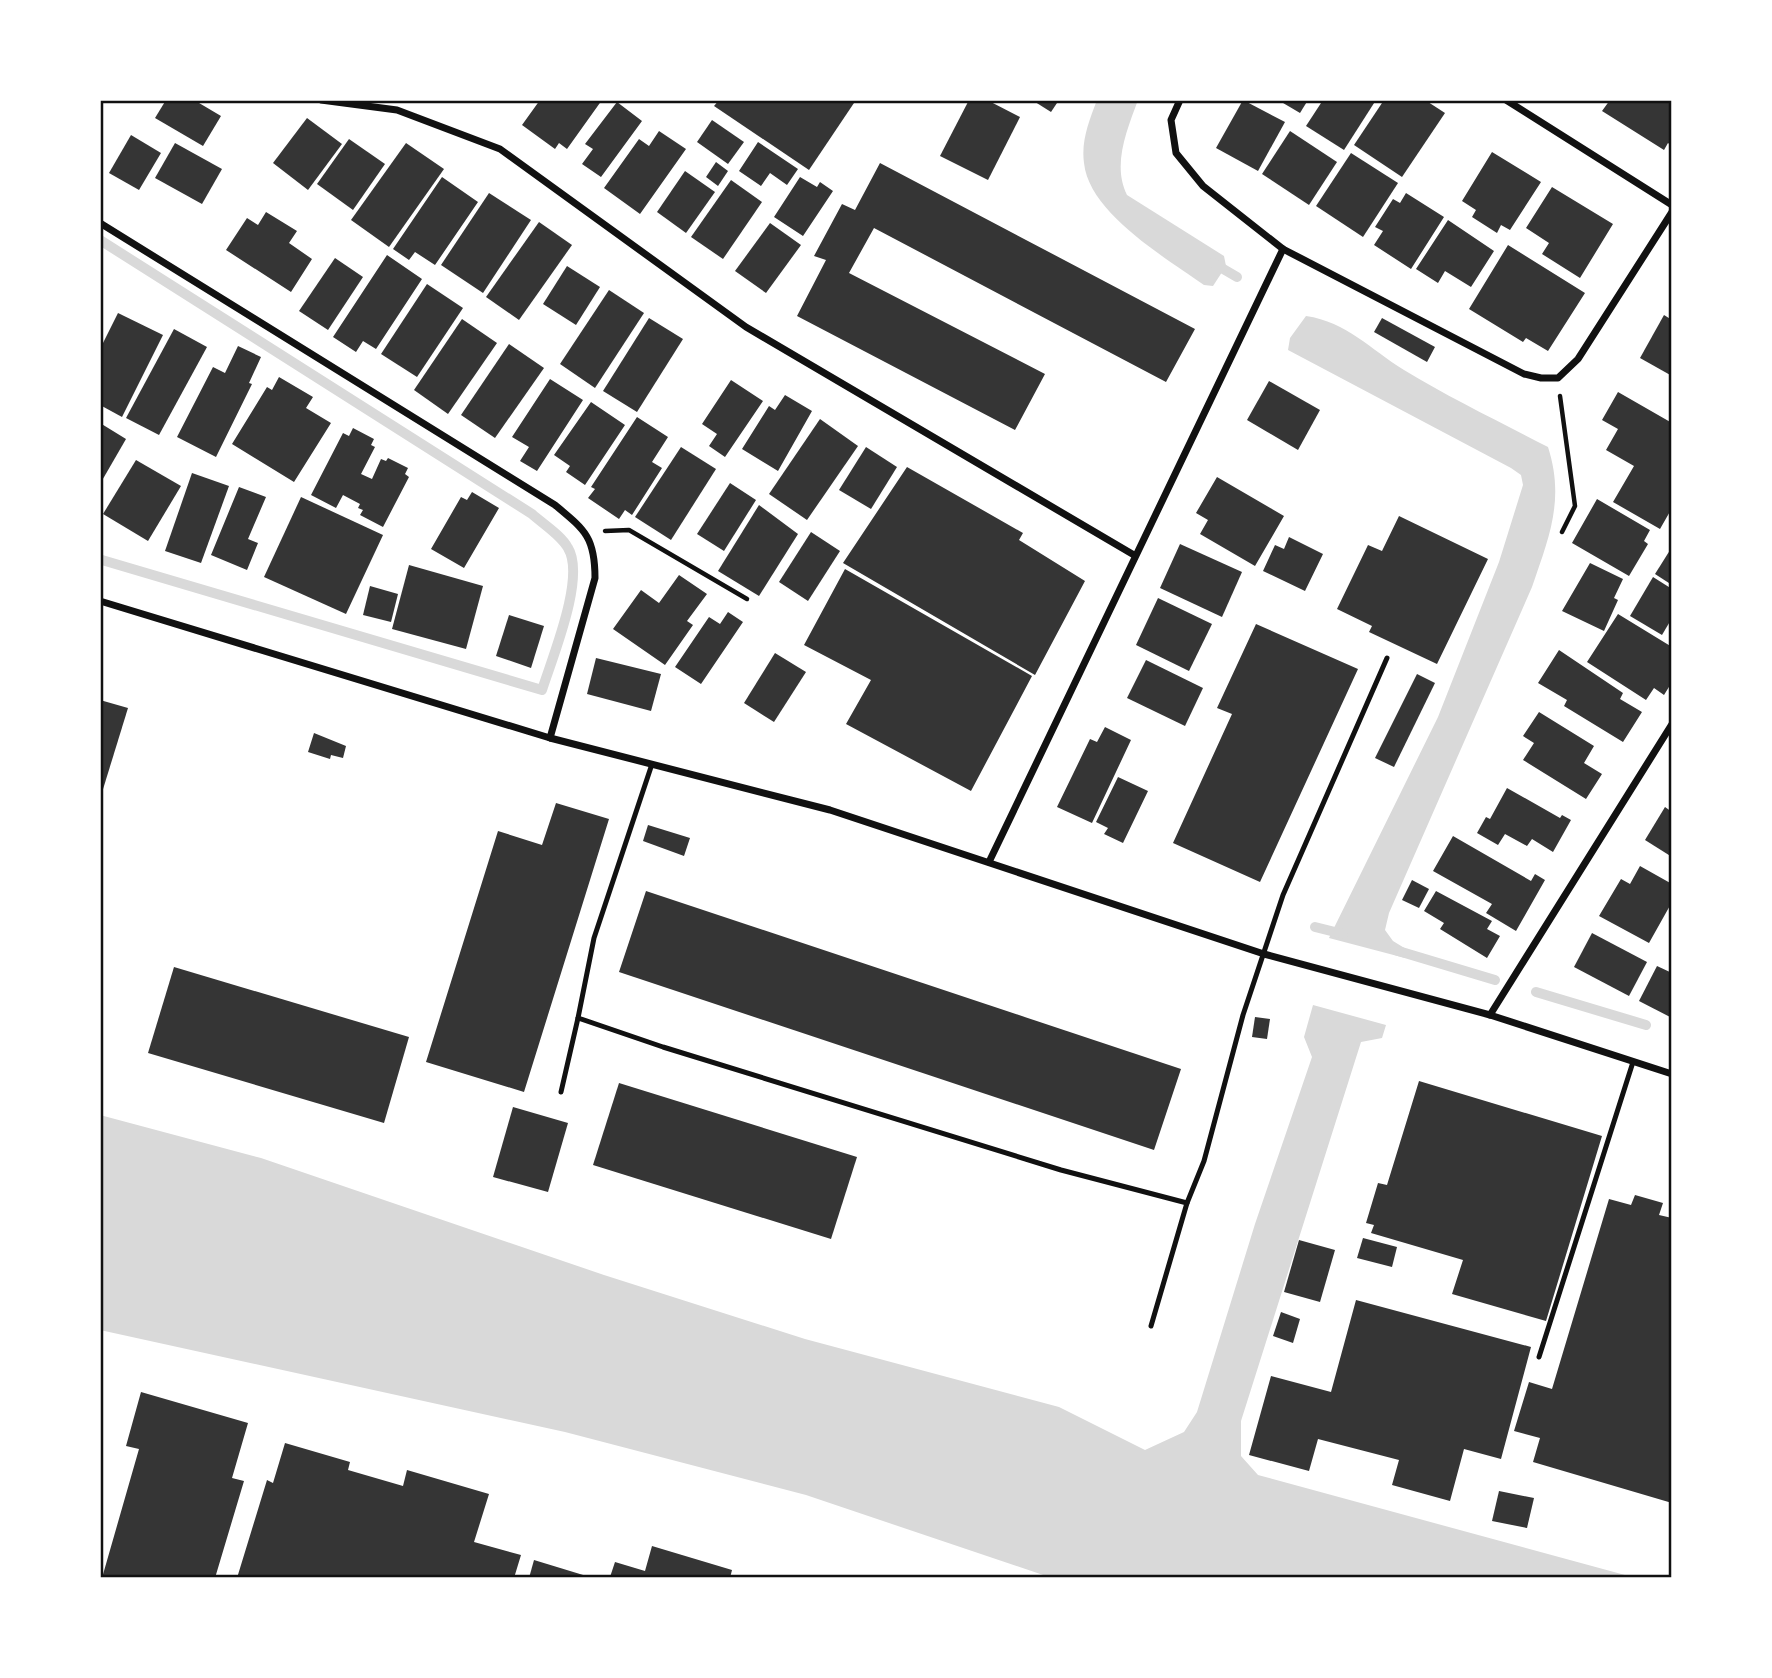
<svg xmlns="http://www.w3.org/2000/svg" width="1772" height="1678" font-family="'Nunito Sans',sans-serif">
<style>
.water{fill:#d9d9d9}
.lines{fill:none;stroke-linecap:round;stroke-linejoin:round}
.stream{stroke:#d9d9d9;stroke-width:10}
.building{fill:#353535}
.path{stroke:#111;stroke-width:4.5}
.service{stroke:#111;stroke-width:5}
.minor{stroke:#111;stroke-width:7}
.neatline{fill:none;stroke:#111;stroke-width:2.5}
</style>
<rect width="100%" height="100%" fill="#fff"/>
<!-- water -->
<g class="water">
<path d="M1097,100H1138C1127,130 1112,165 1127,195L1224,256L1226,266L1213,286L1204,285C1166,258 1089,213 1084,163C1081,141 1089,121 1097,100Z"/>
<path d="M1306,316C1347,322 1370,349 1404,370C1450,398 1500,422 1548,447C1565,500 1549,537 1532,587L1389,913L1385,930L1393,941L1406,949L1405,958L1329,938L1438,717L1499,562L1523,485L1521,475L1511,468L1288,350L1290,338Z"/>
<path d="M1313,1005L1386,1025L1382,1038L1361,1042L1241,1421V1456L1258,1475L1636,1578H1052L806,1495L565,1432L100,1330V1115L261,1158L604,1275L805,1339L1059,1407L1145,1450L1184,1432L1197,1412L1255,1224L1312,1057L1304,1037Z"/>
</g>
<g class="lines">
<!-- stream -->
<g class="stream">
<path d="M100,240L532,514C543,524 561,535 568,548C586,577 552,658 542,690L102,560"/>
<path d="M1213,263L1237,277"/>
<path d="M1315,927L1343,934"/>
<path d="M1395,950L1495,980"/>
<path d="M1536,992L1646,1025"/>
</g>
</g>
<!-- building -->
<g class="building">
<path d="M166,100H194L221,116L203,146L155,118Z"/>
<path d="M540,100H602L567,149L559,143L555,149L522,125Z"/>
<path d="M719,100H856L809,170L714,106Z"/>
<path d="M969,100H987L1020,117L988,180L940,156Z"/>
<path d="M1032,100H1059L1051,112Z"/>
<path d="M1243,100L1285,122L1258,171L1216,148Z"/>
<path d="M1278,100H1308L1300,113Z"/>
<path d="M1323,100H1376L1344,150L1306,126Z"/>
<path d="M1384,100H1425L1445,113L1402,177L1354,145Z"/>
<path d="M1610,100H1672V146L1668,143L1664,150L1602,111Z"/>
<path d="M617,102L642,121L601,177L582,164L593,149L585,144Z"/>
<path d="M307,118L342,144L308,190L273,163Z"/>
<path d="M712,120L744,142L728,164L697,142Z"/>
<path d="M659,131L686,149L640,214L604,188L639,139L649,146Z"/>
<path d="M1290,131L1337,162L1309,205L1262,174Z"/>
<path d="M131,135L161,153L139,190L109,173Z"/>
<path d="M349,139L385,164L353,210L317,184Z"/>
<path d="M758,142L798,169L787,185L770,173L761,186L739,171Z"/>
<path d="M175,143L222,169L202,204L155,178Z"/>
<path d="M406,143L444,169L389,247L351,220Z"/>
<path d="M1492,152L1541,182L1510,230L1501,225L1497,233L1472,217L1476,210L1462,201Z"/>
<path d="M1351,153L1398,183L1363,237L1316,206Z"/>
<path d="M716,162L728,171L718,186L706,177Z"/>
<path d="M880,163L1195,329L1166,382L874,228L849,273L1045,374L1015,430L797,316L826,260L814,256L842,204L855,210Z"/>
<path d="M685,171L715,192L686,233L657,212Z"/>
<path d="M442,177L478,202L435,265L415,252L409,260L393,249Z"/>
<path d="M800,177L817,187L820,182L833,191L803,236L774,217Z"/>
<path d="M731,180L762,202L723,259L691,237Z"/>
<path d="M1552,187L1613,224L1580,278L1542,254L1549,243L1526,228Z"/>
<path d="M489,193L531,220L483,293L441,265Z"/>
<path d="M1406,193L1444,217L1411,269L1374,245L1383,231L1375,227L1393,199L1400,203Z"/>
<path d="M266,212L297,231L289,243L312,259L291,292L226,250L247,218L258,225Z"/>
<path d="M1448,220L1494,251L1471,287L1445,271L1438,283L1416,269Z"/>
<path d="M539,222L572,245L519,320L486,297Z"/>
<path d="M770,223L801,245L766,293L735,271Z"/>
<path d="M1508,245L1585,293L1548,351L1526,338L1523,342L1469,309Z"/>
<path d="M387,255L422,279L376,349L363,341L356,352L333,337Z"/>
<path d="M335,258L363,277L328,330L299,311Z"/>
<path d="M567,266L600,287L576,325L543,304Z"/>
<path d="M427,284L463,308L417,377L381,354Z"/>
<path d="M609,290L644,313L595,388L560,364Z"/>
<path d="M118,313L163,335L122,417L100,405V349Z"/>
<path d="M1664,315L1672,320V376L1640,358Z"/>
<path d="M649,318L683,339L637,412L603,391Z"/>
<path d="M1382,318L1435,347L1427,362L1374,332Z"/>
<path d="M462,319L497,343L448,414L414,390Z"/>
<path d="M174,329L207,347L159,435L126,418Z"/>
<path d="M509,344L544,368L495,438L461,415Z"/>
<path d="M238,346L261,357L249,383L252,384L216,457L177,437L213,367L225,373Z"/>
<path d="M279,377L313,397L306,408L331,423L294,482L232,444L267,387L272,390Z"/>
<path d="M550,379L583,400L537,471L520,461L529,447L512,437Z"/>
<path d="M731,380L763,401L725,457L709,446L717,434L702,424Z"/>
<path d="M1269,381L1320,410L1298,450L1247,420Z"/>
<path d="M1618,392L1672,423V508L1660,529L1613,502L1634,466L1606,450L1618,429L1602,420Z"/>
<path d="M785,395L812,411L778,471L742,449L769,406L775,410Z"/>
<path d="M591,402L625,425L585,485L566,472L570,466L554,455Z"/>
<path d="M637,417L668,437L652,462L662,468L632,515L625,510L619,519L588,498L595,489L591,487Z"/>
<path d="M820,419L858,446L807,520L769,494Z"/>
<path d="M100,423L126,439L100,484Z"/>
<path d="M353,428L374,439L371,445L375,447L361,474L372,479L381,459L386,461L388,458L408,468L405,474L409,477L383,527L360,515L363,510L358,508L360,504L343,495L336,508L311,495L343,433L349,436Z"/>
<path d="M681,447L716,469L671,540L635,517Z"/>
<path d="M866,447L897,467L871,509L839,490Z"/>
<path d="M136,460L181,486L148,541L103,514Z"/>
<path d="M907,467L1023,533L1019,540L1085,581L1035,675L843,563Z"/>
<path d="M192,473L229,486L201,563L165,551Z"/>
<path d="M1217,477L1284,516L1255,566L1200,534L1208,520L1196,513Z"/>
<path d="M730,483L756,500L724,551L697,534Z"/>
<path d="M239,487L266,497L248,539L258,543L247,570L211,555Z"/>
<path d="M472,492L499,508L464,568L431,549L461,497L467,500Z"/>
<path d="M301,497L383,535L346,614L264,577Z"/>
<path d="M1597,499L1650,530L1644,541L1648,544L1629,576L1572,543Z"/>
<path d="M759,505L798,534L759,596L718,571Z"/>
<path d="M1399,516L1488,559L1437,664L1369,632L1372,626L1337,609L1368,545L1382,551Z"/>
<path d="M811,532L840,551L808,601L779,582Z"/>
<path d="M1289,537L1323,554L1305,591L1263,571L1275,545L1284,549Z"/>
<path d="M1180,544L1242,572L1222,617L1160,588Z"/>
<path d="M1672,547V585L1655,574Z"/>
<path d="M1590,563L1623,579L1614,598L1618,600L1604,631L1562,611Z"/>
<path d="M409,565L483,586L466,649L392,629Z"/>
<path d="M845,569L1032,676L971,791L846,724L871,680L804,645Z"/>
<path d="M679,575L707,594L687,621L693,625L665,665L613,629L641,590L659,603Z"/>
<path d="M1653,577L1672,589V618L1662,635L1630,616Z"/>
<path d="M370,586L398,594L391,622L363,615Z"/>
<path d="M1158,598L1212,624L1189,671L1136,645Z"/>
<path d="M728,612L743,622L701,684L675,667L709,617L720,624Z"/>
<path d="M1618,614L1672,647V682L1664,695L1654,688L1646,700L1587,662Z"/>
<path d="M509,615L544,626L531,668L496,656Z"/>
<path d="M1256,624L1358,669L1260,882L1173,843L1232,714L1217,708Z"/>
<path d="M1559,650L1623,693L1620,699L1642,712L1623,742L1564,706L1567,700L1538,683Z"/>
<path d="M775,653L806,672L774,722L744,703Z"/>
<path d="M596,658L661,674L651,711L587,694Z"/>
<path d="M1146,660L1203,688L1185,726L1127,698Z"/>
<path d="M1417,674L1435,683L1394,767L1375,758Z"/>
<path d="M100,700L128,708L100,799Z"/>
<path d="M1539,712L1594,746L1584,763L1602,774L1586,799L1523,760L1534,743L1523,736Z"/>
<path d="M1105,727L1131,740L1092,823L1057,807L1090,739L1097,742Z"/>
<path d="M314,733L346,746L343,758L331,755L330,759L308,752Z"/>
<path d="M1118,777L1148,791L1123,843L1104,834L1108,828L1096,822Z"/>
<path d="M1507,788L1560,818L1562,815L1571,820L1553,852L1532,839L1527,846L1505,834L1498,845L1477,833L1486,817L1490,819Z"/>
<path d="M556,803L609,819L524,1092L426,1062L498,831L542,845Z"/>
<path d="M1665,807L1672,812V857L1645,840Z"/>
<path d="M648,825L690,838L684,856L643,841Z"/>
<path d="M1453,836L1531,881L1535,874L1545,880L1516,931L1486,913L1492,904L1433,871Z"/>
<path d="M1640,866L1672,884V902L1649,943L1599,916L1621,879L1630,884Z"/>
<path d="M1412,880L1429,889L1419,908L1402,900Z"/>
<path d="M646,891L1181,1069L1154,1150L619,972Z"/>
<path d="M1436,891L1492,921L1487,929L1500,936L1487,958L1440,929L1444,923L1424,911Z"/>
<path d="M1592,933L1647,962L1629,996L1574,967Z"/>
<path d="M1657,966L1672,973V1018L1639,1001Z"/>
<path d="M174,967L409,1037L384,1123L148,1053Z"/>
<path d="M1255,1017L1270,1019L1267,1039L1252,1037Z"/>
<path d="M1419,1081L1602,1136L1546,1321L1452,1294L1463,1260L1371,1233L1374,1225L1366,1223L1378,1183L1387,1185Z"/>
<path d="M619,1083L857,1157L831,1239L593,1165Z"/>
<path d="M513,1107L568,1123L548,1192L493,1177Z"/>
<path d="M1635,1195L1663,1203L1659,1215L1672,1218V1503L1533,1462L1540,1438L1514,1431L1529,1382L1552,1389L1609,1199L1631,1205Z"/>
<path d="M1363,1238L1397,1247L1392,1267L1357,1258Z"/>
<path d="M1299,1240L1335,1250L1320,1302L1284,1292Z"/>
<path d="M1356,1300L1531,1347L1501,1459L1464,1449L1450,1501L1392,1485L1399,1460L1318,1439L1309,1471L1249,1455L1271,1376L1331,1392Z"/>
<path d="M1281,1312L1300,1319L1293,1343L1273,1336Z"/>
<path d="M141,1392L248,1423L232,1478L244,1481L215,1578H102L139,1449L126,1446Z"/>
<path d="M285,1443L350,1462L348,1470L403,1486L407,1470L489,1494L474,1542L521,1555L514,1578H237L267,1480L273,1483Z"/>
<path d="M1499,1491L1534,1498L1527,1528L1492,1521Z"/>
<path d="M652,1546L732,1570L730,1578L610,1577L615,1562L645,1571Z"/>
<path d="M534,1560L593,1578H529Z"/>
</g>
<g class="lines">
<!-- path -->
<g class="path">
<path d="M1560,396L1575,506L1562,532"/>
<path d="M605,531L629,530L747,599"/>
</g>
<!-- service -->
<g class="service">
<path d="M652,764L594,938L578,1018L663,1047L1061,1170L1187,1203L1204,1161L1243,1015L1283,895L1387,658"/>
<path d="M561,1092L578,1018"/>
<path d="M1151,1326L1187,1203"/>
<path d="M1539,1357L1633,1062"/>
</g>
<!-- minor -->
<g class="minor">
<path d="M321,100L397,110L500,149L746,327L1134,555"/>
<path d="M1180,100L1171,120L1176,153L1203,186L1283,249L1524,374L1541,378H1558L1578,359L1672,212"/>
<path d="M1506,100L1672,205"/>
<path d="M100,223L555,505C585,530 595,537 595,578L550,738"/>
<path d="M100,601L550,738L830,810L1264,954L1490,1015L1672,1074"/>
<path d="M989,862L1283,249"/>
<path d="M1490,1015L1672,724"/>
</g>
</g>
<!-- border -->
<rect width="1772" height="1678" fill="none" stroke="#ffffff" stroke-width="203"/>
<rect x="102" y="102" width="1568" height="1474" class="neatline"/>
</svg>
